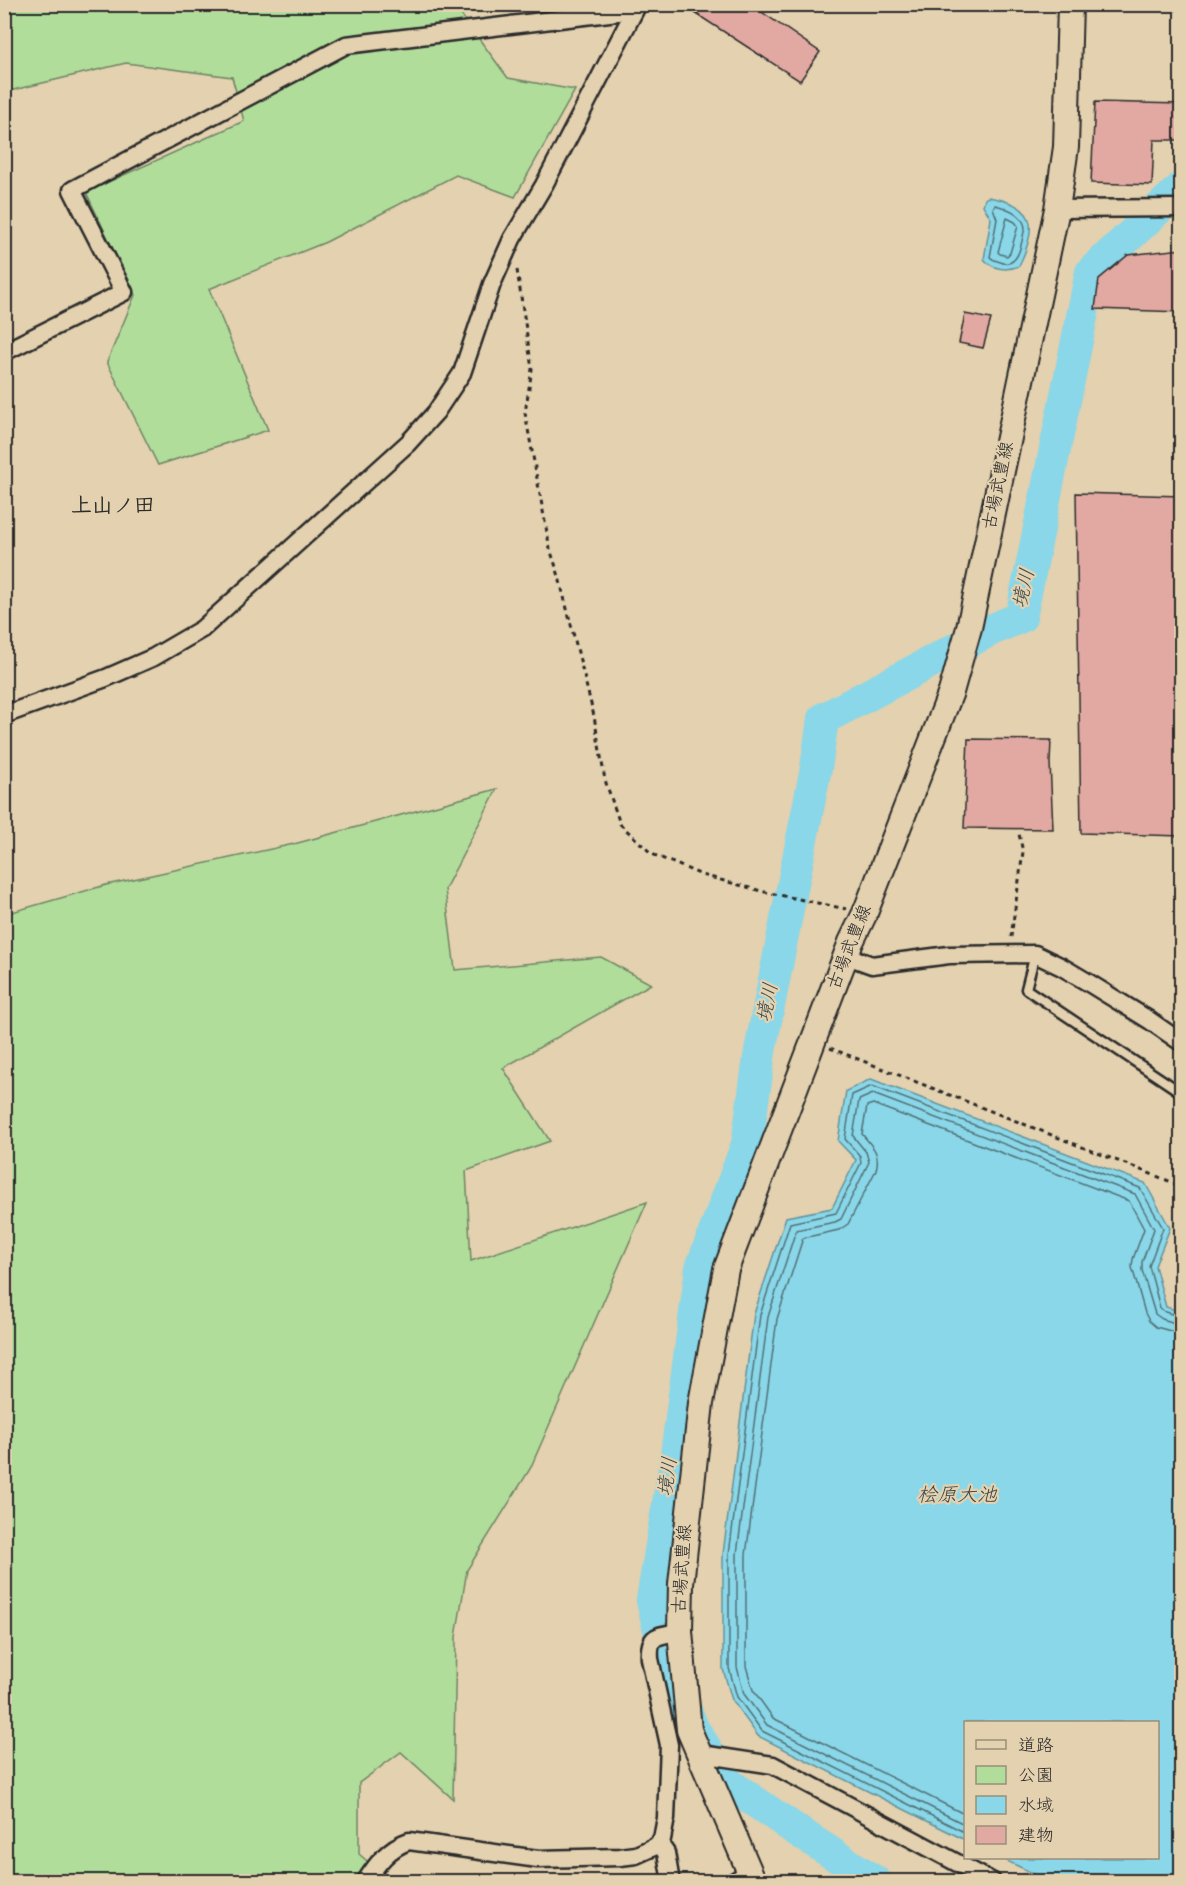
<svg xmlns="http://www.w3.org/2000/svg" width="1186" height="1886" font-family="'Gochi Hand','Klee One',sans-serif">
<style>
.green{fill:#b1dd9b;stroke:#6e8463;stroke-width:1.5}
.water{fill:#89d7e8;stroke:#63929c;stroke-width:1.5}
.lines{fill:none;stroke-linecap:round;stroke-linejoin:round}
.shore{stroke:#517077;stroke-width:1.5}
.stream{stroke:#63929c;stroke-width:5}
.river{stroke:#89d7e8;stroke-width:32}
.building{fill:#e2a8a2;stroke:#2b2b2b;stroke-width:1.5}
.service-casing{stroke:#2b2b2b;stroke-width:13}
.minor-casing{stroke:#2b2b2b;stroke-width:21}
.secondary-casing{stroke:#2b2b2b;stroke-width:28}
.path{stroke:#2b2b2b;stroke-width:3;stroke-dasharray:4.5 4.5;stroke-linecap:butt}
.service{stroke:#e3d1af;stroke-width:8}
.minor{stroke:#e3d1af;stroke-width:16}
.secondary{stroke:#e3d1af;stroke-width:24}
.labels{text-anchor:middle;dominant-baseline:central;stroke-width:4.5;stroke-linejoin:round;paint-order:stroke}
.street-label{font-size:18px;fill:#2b2b2b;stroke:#e3d1af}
.water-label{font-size:20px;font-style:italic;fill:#394547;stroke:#e3d1af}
.quarter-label{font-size:21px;font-weight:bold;fill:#2b2b2b;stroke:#e3d1af}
</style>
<rect width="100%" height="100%" fill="#e3d1af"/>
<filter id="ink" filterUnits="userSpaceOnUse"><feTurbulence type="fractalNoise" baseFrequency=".0167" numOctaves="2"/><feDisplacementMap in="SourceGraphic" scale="12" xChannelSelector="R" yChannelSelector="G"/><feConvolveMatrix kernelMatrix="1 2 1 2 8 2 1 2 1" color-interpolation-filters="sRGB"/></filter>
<g filter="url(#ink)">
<!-- green -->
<g class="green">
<path d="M4,5H454L508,78L575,90L515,197L456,175L326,242L209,289L268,430L158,465L107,362L135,295L86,192L244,121L232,77L126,63L5,92Z"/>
<path d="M497,789L445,889L455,970L601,957L651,984L503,1068L550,1141L466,1171L471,1261L647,1202L530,1469L467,1570L456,1637L453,1799L401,1752L359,1783V1854L390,1881L5,1882V914L106,885L294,844Z"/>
</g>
<!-- water -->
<g class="water">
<path d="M988,197C1037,205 1038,226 1019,266C1007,271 993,270 984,259L991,219L983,205L985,199Z"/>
<path d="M871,1079L1145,1183L1170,1228L1155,1266L1166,1307L1182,1312V1878L1174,1881H1049L1001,1858H1158V1722H966L965,1840L758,1736L732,1700L723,1669V1554L754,1314L786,1217L832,1208L856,1160L838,1141L846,1091Z"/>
</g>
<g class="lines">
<!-- shore -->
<g class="shore">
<path d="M995,205C1007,208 1022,213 1025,227C1022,239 1020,267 1003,263C998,261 994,261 990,257L997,219L993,208Z"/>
<path d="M1007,218L1015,222L1018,226L1010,253L1007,256L1000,254L998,252Z"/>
<path d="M966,1815L773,1718L753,1690L746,1666V1555L777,1319L803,1238L839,1230L848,1224L876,1170C881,1153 872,1146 862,1134L867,1106L873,1104L1129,1201L1144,1229L1133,1259L1132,1267L1145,1313L1149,1321L1156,1327L1182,1334"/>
<path d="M966,1825L767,1725L744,1694L737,1667V1554L768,1317L796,1230L835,1222L841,1219L869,1162L866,1152L853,1136L859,1100L873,1094L1135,1194L1154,1229L1142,1262V1270L1155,1314L1162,1319L1182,1325"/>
<path d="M966,1833L762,1731L737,1697L729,1668V1554L760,1315L790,1223L836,1213L861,1163L860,1156L845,1139L852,1095L872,1086L1140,1188L1163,1228L1149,1266L1160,1308L1165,1312L1182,1317"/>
</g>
<!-- stream -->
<path class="stream" d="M1166,4L1182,11"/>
<!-- river -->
<path class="river" d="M876,1882L796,1830L728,1783L693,1728L666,1660L652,1600L676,1455L701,1268L747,1144L760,1051L816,768L823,719L991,630L1021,617L1091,272L1182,187"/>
</g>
<!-- building -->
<g class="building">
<path d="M681,4H750L820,52L800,81Z"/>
<path d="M1095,102L1182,104V140H1154L1152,185L1091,183Z"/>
<path d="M1182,249V312L1095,309L1099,279L1128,255Z"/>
<path d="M965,314L991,319L983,348L959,343Z"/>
<path d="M1076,493L1182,496V836L1081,833Z"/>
<path d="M968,739L1051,740L1050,763L1053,829L964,828Z"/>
</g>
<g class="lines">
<defs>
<path id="service" d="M1035,954L1026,989L1182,1093"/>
<g id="minor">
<path d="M1057,209L1182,208"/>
<path d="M4,352L124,292L72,190L346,45L634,10"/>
<path d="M4,715L106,678L154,657L202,629L408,443L436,412L462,373L492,284L512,239L544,185L638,4"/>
<path d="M847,956L872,965L949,955L1035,954L1062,967L1089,983L1149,1020L1182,1043"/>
<path d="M701,1754L773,1765L993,1882"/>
<path d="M659,1843L666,1853L671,1882"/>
<path d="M365,1882C377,1864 388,1848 409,1841L538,1859L620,1857L636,1855L656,1846L662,1839L666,1818L669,1745L650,1659C648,1632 660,1637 680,1631"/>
<path d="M733,1882L750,1872"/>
</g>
<path id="secondary" d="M754,1882L689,1730L680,1631L681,1584L701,1403L726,1269L851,942L865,913L951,692L969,628L1057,209L1066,147L1070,4"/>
</defs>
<!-- service casing -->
<use href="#service" class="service-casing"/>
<!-- minor casing -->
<use href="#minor" class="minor-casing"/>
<!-- secondary casing -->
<use href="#secondary" class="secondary-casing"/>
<!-- path -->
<g class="path">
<path d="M517,270L532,369L525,413L550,549L558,573L594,716L605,780L620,824L652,854L702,875L765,892L846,909"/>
<path d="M1011,937L1023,852L1019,834"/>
<path d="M830,1048L1174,1183L1182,1193"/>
</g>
<!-- service -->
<use href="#service" class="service"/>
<!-- minor -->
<use href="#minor" class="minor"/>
<!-- secondary -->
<use href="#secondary" class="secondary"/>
</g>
</g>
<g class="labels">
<!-- street labels -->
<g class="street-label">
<text transform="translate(1000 486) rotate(-78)">古場武豊線</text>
<text transform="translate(851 948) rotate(-68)">古場武豊線</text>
<text transform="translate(684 1569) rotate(-86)">古場武豊線</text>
</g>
<!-- water labels -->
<g class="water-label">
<text transform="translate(1026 589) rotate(-77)">境川</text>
<text transform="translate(770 1003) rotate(-79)">境川</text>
<text transform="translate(670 1477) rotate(-82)">境川</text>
<text x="957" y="1497">桧原大池</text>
</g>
<!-- quarter labels -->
<g class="quarter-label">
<text x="113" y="508">上山ノ田</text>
</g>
</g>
<!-- margin -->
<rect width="1186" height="1886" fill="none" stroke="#e3d1af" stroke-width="24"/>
<rect x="12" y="12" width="1162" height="1862" fill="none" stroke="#2b2b2b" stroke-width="2" filter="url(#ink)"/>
<!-- legend -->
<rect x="964" y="1721" width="195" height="138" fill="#e3d1af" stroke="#998f7a" stroke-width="1.5"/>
<rect x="976" y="1740" width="30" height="9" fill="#e3d1af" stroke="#998f7a" stroke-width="1.5"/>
<text x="1018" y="1751" font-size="18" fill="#2b2b2b">道路</text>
<rect x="976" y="1766" width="30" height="18" fill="#b1dd9b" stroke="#998f7a" stroke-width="1.5"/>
<text x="1018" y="1781" font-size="18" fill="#2b2b2b">公園</text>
<rect x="976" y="1796" width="30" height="18" fill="#89d7e8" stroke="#998f7a" stroke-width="1.5"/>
<text x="1018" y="1811" font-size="18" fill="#2b2b2b">水域</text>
<rect x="976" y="1826" width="30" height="18" fill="#e2a8a2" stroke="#998f7a" stroke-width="1.5"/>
<text x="1018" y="1841" font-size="18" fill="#2b2b2b">建物</text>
</svg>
